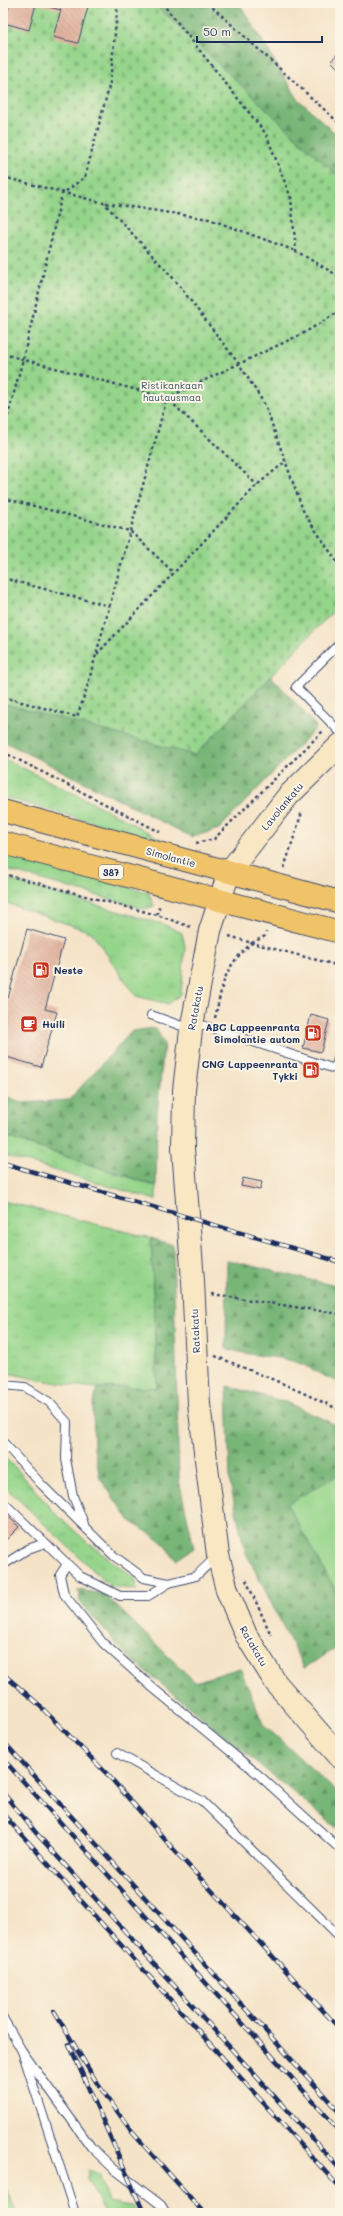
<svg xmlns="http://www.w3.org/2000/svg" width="343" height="2216" font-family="Mali,sans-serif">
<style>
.grass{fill:url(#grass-tufts);stroke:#588274}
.forest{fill:url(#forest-firs);stroke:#4a726a}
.cemetery{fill:url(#cemetery-stones);stroke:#588274}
.garden{fill:#95d58b;stroke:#588274}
.building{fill:url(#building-back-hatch)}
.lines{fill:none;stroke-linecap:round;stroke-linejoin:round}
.lane-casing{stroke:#3c4a6e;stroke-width:10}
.secondary-casing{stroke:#3c4a6e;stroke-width:24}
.primary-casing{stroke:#3c4a6e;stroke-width:24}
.path{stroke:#3c4a6e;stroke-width:2.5;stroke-dasharray:3 3;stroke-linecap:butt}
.lane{stroke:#fff;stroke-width:8}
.secondary{stroke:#f9e7c3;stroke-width:22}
.primary{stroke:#f0c369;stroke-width:22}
.rail-casing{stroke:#1b2f5e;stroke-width:4.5}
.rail{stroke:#fcf5e5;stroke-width:3;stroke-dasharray:9;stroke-linecap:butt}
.labels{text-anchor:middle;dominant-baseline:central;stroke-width:4;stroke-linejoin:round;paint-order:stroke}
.shield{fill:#fcf5e5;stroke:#5e6a86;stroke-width:1}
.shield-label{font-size:9px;font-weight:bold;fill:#1b2f5e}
.park-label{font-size:10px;fill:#3a5869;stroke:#fcf5e5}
.street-label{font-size:10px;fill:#1b2f5e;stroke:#fcf5e5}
.poi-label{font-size:10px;font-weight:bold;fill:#1b2f5e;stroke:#fcf5e5;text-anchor:start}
</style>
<defs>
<pattern id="grass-tufts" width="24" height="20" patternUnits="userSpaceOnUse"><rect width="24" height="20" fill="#95d58b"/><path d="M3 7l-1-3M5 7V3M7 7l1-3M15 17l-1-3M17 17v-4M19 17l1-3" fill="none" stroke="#80b77a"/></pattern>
<pattern id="forest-firs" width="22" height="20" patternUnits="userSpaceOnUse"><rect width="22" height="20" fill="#78b677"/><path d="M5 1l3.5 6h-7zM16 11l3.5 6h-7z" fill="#629465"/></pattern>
<pattern id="cemetery-stones" width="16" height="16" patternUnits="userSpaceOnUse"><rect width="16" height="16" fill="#95d58b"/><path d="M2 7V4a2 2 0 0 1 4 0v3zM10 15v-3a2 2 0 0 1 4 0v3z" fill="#80b77a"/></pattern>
<pattern id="building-back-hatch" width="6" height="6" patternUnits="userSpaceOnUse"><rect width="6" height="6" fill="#e1b29e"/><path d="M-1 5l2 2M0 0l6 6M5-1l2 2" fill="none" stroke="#c0998a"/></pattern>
</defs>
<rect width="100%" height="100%" fill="#fcf5e5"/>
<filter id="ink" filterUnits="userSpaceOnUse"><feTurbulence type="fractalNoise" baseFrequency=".025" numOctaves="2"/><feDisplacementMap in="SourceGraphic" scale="8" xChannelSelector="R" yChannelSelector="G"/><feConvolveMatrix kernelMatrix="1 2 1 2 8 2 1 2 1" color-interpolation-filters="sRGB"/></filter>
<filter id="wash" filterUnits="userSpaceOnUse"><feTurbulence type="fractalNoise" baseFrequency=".012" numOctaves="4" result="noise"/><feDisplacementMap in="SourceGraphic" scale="16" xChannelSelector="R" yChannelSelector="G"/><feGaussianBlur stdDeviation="0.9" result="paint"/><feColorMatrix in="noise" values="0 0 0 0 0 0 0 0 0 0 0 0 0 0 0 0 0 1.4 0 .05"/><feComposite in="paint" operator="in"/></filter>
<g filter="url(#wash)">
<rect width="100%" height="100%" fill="#f4e3c7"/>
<!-- grass -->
<g class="grass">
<path d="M3,758L117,815L169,844L3,797Z"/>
<path d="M3,853L148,892L154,906L145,909L3,869Z"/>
<path d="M3,878L165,925L182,933L185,947L181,994L168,1004L136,996L91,932L3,902Z"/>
<path d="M3,1136L156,1186V1200L3,1155Z"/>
<path d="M3,1201L151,1238L157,1388C137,1387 116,1390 96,1388C64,1385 34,1379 3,1372Z"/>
<path d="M3,1456L18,1470L53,1511L87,1542L134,1578L137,1590L110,1586L3,1485Z"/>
<path d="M88,2170L99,2174L109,2202L132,2206L136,2213H104L87,2179Z"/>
<path d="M3,2180L16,2213H3Z"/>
</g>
<!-- forest -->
<g class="forest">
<path d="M153,3H239L298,99L340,138V178Z"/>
<path d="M271,676L317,727L219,829L192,837L3,741V703L195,755Z"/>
<path d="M156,1028L164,1044L157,1114L156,1186L3,1136V1095L23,1103L69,1100L132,1031Z"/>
<path d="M151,1238L173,1245L179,1480L194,1548L176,1560L161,1541L129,1520L100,1478L94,1449L93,1405L98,1388L132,1387L157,1388Z"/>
<path d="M227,1260L340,1287V1381C328,1380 316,1371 306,1366C280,1354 252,1358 226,1348Z"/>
<path d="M227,1386L286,1402L340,1427V1474L287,1504L340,1598V1646L304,1668L245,1551L230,1483Z"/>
<path d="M78,1590L104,1594L195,1682L240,1668L263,1724L340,1795V1831L125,1654L80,1602Z"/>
</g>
<!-- cemetery -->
<path class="cemetery" d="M3,3H153L340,178V604L195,755L3,703Z"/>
<!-- garden -->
<path class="garden" d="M340,1474V1598L287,1504Z"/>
<g id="blocks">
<!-- building -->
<g class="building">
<path d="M10,3H89L78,43L53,37L61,10L36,4L29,30L4,23Z"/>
<path d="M340,51V70L331,61Z"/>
<path d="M27,929L64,940L45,1009L57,1012L41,1067L3,1056V996L8,998Z"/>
<path d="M311,1015L329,1020L321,1052L303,1048Z"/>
<path d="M243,1178L262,1182L260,1190L241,1186Z"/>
<path d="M3,1511L19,1527L3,1543Z"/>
</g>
</g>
</g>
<g filter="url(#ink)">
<use href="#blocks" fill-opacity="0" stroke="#3c4a6e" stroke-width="1"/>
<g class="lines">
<defs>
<g id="lane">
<path d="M340,643L296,687L340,732"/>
<path d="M151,1015L190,1029"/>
<path d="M193,1022L335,1069L340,1052"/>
<path d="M3,1385L25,1387L49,1402L67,1422L66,1459L73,1496L84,1524"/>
<path d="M3,1442L42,1485L114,1556L144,1578L169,1583L196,1576L216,1557"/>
<path d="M3,1502L80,1576L120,1596H148L169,1583"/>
<path d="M67,1564L60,1575L64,1594L103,1643L153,1688L260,1776L340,1849"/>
<path d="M3,1565L28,1549L45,1543"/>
<path d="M117,1753L202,1801L340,1937"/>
<path d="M3,2018L22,2051L75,2213"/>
<path d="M22,2051L91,2147L114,2169L161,2205L166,2213"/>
</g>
<path id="secondary" d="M340,745L288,796L229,872L210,931L191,1030L184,1090L183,1148L193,1281L199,1404L218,1555L227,1590L246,1635L276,1683L340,1757"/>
<g id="primary">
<path d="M3,811L340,902"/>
<path d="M3,843L340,932"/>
</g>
</defs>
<!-- lane casing -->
<use href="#lane" class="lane-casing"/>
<!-- secondary casing -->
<use href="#secondary" class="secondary-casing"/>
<!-- primary casing -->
<use href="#primary" class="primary-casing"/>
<!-- path -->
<g class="path">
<path d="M162,3L266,134L291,198L296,251L340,277"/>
<path d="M208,3L340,124"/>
<path d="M3,177L104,203L174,279L239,364L265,405L304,513L339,565"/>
<path d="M106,203L209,219L296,251"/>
<path d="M3,354L167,398L257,485"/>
<path d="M3,434L23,359L62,194L85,177L110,83L118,3"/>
<path d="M3,498L130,531L174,573"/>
<path d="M3,578L109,606"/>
<path d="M97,654L257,485L286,461"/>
<path d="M3,697L77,717L86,691L167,398L304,333L340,311"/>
<path d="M3,752L160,832"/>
<path d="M196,843L214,839L323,731"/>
<path d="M284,868L302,812"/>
<path d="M3,874L157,915L191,927"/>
<path d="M157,915L160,904"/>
<path d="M229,936L252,943L265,936L266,932"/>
<path d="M215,1018C223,983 223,968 252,943L340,966"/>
<path d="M212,1294L340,1314"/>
<path d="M215,1356L279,1382L340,1410"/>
<path d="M246,1580L271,1635"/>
</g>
<!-- lane -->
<use href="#lane" class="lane"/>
<!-- secondary -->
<use href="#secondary" class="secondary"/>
<!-- primary -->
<use href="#primary" class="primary"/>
<defs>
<g id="rail">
<path d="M3,1163L340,1262"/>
<path d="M3,1674L37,1703L108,1775L175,1851L340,2029"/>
<path d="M3,1741L340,2113"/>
<path d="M3,1759L340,2131"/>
<path d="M3,1793L37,1834L340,2169"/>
<path d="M3,1814L340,2188"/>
<path d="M54,2011L97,2083L132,2132L204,2213"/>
<path d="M69,2044L144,2213"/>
</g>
</defs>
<!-- rail casing -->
<use href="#rail" class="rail-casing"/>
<!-- rail -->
<use href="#rail" class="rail"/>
</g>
</g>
<!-- icons -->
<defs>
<symbol id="fuel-square" viewBox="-11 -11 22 22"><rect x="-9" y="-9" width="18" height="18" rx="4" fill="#c8321e" stroke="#fcf5e5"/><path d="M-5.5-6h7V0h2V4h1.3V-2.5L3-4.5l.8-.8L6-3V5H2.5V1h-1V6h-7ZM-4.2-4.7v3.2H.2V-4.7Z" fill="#fff"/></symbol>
<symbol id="cafe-square" viewBox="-11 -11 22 22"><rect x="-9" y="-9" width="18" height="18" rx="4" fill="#c8321e" stroke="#fcf5e5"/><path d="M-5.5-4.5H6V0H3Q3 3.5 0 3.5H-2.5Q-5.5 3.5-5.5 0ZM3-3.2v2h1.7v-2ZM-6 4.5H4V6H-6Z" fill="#fff"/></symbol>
</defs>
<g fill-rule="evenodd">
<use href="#fuel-square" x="31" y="960" width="20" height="20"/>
<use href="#cafe-square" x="19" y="1014" width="20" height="20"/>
<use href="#fuel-square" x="303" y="1023" width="20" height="20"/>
<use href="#fuel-square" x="301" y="1060" width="20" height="20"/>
</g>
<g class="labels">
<!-- shield labels -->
<rect class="shield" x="99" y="865" width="24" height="14" rx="3"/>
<g class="shield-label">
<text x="111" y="872">387</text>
</g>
<!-- park labels -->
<g class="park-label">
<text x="172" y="385">Ristikankaan<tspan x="172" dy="12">hautausmaa</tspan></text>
</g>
<!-- street labels -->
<g class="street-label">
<text transform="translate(282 806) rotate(-50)">Lavolankatu</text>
<text transform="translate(171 857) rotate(15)">Simolantie</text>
<text transform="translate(195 1008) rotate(-79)">Ratakatu</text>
<text transform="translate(195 1331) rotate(-93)">Ratakatu</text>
<text transform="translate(254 1646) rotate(60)">Ratakatu</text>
</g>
<!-- poi labels -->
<g class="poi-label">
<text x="54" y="970">Neste</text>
<text x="42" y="1024">Huili</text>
<text x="300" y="1027" text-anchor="end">ABC Lappeenranta<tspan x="300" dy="12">Simolantie autom</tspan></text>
<text x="298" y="1064" text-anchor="end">CNG Lappeenranta<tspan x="298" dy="12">Tykki</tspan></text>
</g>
</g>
<!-- margin -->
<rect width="343" height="2216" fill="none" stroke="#fcf5e5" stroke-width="16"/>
<!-- scale -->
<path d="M197 36v6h125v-6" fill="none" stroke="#1b2f5e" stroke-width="2"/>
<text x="203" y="36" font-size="12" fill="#1b2f5e" stroke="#fcf5e5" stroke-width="3" paint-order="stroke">50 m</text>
</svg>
